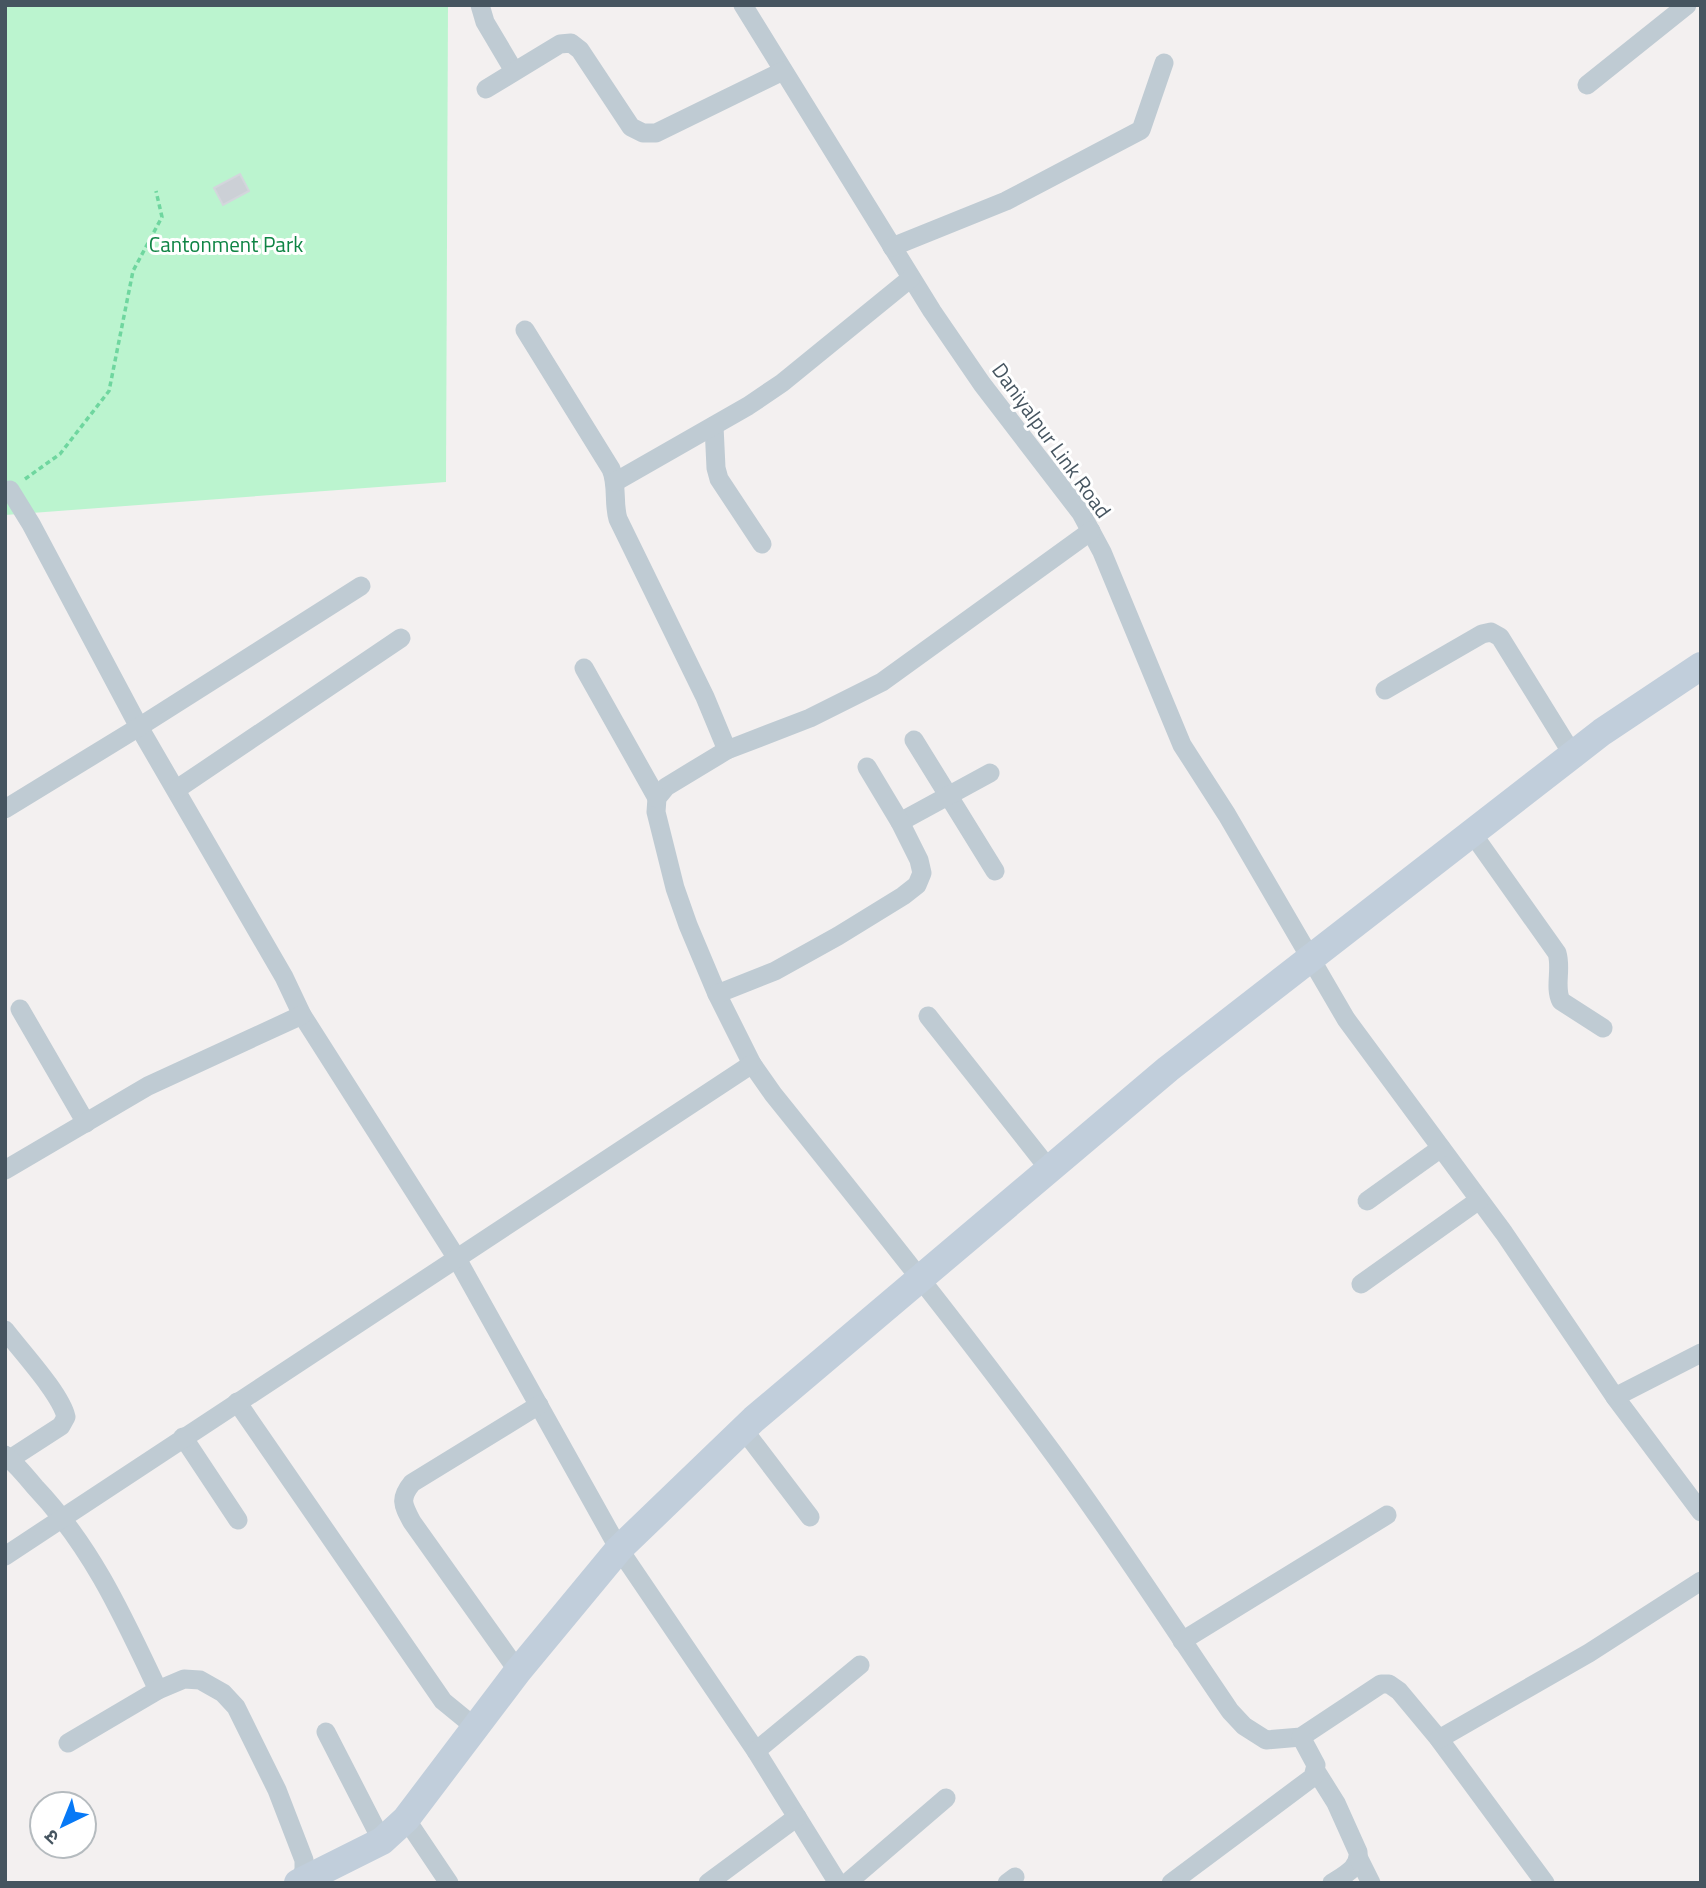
<svg xmlns="http://www.w3.org/2000/svg" width="1706" height="1888" font-family="'Titillium Web','Noto Sans Devanagari',sans-serif">
<style>
.green{fill:#bbf4cf}
.building{fill:#ccd0d6;stroke:#d3d6dc;stroke-width:2}
.lines{fill:none;stroke-linecap:round;stroke-linejoin:round}
.path{stroke:#6fd69f;stroke-width:3.5;stroke-dasharray:5 3.5;stroke-linecap:butt}
.street{stroke:#bfcbd3;stroke-width:19}
.secondary{stroke:#c1cedb;stroke-width:28}
.labels{text-anchor:middle;dominant-baseline:central;stroke-width:6;stroke-linejoin:round;paint-order:stroke}
.park-label{font-size:21px;fill:#0e8444;stroke:#fff}
.street-label{font-size:21px;fill:#465560;stroke:#fff}
</style>
<rect width="100%" height="100%" fill="#f3f0f0"/>
<!-- green -->
<path class="green" d="M5,5H448L446,482L5,515Z"/>
<!-- building -->
<path class="building" d="M240,174L249,191L223,205L214,188Z"/>
<g class="lines">
<!-- path -->
<path class="path" d="M25,479L60,454L109,391L133,271L162,217L156,191"/>
<!-- street -->
<g class="street">
<path d="M480,5L485,22L514,71"/>
<path d="M743,5L932,311L982,384L1081,513L1102,552L1182,745L1227,815L1346,1019L1504,1233L1615,1397L1701,1512"/>
<path d="M1587,85L1687,5"/>
<path d="M486,89L560,44L571,43L580,50L631,127L643,133H656L783,71"/>
<path d="M892,247L1006,201L1141,130L1164,63"/>
<path d="M525,330L611,469C618,485 613,502 618,519L705,697L727,750"/>
<path d="M714,426L716,468L719,479L762,544"/>
<path d="M615,482L748,406L782,383L911,278"/>
<path d="M10,490L31,524L139,727L284,977L302,1015L456,1257L619,1549L756,1751L838,1883"/>
<path d="M1091,531L882,682L810,718L727,750L666,787L657,798L656,812L675,888L688,925L717,994L752,1064L773,1094C867,1211 961,1328 1050,1449C1113,1534 1170,1623 1230,1711L1244,1726L1266,1740L1301,1737L1381,1684H1389L1399,1691L1439,1739L1545,1883"/>
<path d="M584,668L657,798"/>
<path d="M1385,690L1482,634L1491,632L1500,637L1573,755"/>
<path d="M914,740L995,871"/>
<path d="M177,789L401,638"/>
<path d="M5,809L139,727L361,586"/>
<path d="M900,822L990,773"/>
<path d="M1472,833L1557,953C1562,969 1554,987 1561,1001L1603,1028"/>
<path d="M717,994L775,971L838,936L903,896L917,885L922,873L919,860L900,822L867,767"/>
<path d="M20,1009L86,1123"/>
<path d="M928,1016L1049,1169"/>
<path d="M5,1170L148,1086L302,1015"/>
<path d="M1367,1201L1441,1148"/>
<path d="M1361,1284L1479,1200"/>
<path d="M5,1330C21,1351 61,1394 66,1417L61,1426L10,1459"/>
<path d="M1615,1397L1701,1353"/>
<path d="M237,1402L443,1701L476,1728"/>
<path d="M743,1429L810,1517"/>
<path d="M183,1437L238,1520"/>
<path d="M5,1455C16,1464 26,1476 35,1487C92,1547 123,1616 158,1690"/>
<path d="M5,1556L752,1064"/>
<path d="M1182,1641L1387,1515"/>
<path d="M518,1671L412,1522C403,1505 399,1499 412,1483L539,1405"/>
<path d="M326,1732L382,1841"/>
<path d="M1439,1739L1589,1653L1701,1581"/>
<path d="M68,1743L158,1690L184,1679L200,1680L223,1693L236,1707L277,1790L304,1860V1870L299,1882"/>
<path d="M756,1751L860,1665"/>
<path d="M1316,1771L1336,1803L1358,1852C1360,1868 1344,1875 1332,1883"/>
<path d="M406,1819L449,1883"/>
<path d="M1359,1859L1371,1883"/>
<path d="M708,1883L797,1817"/>
<path d="M847,1883L946,1798"/>
<path d="M1007,1883L1015,1877"/>
<path d="M1171,1883L1313,1777L1316,1765L1301,1737"/>
</g>
<!-- secondary -->
<path class="secondary" d="M298,1883L382,1841L406,1819L518,1671L619,1549L754,1419L1168,1069L1602,732L1701,666"/>
</g>
<g class="labels">
<!-- park labels -->
<g class="park-label">
<text x="226" y="244">Cantonment Park</text>
</g>
<!-- street labels -->
<g class="street-label">
<text transform="translate(1052 440) rotate(54)">Daniyalpur Link Road</text>
</g>
</g>
<!-- border -->
<rect width="1706" height="1888" fill="none" stroke="#465560" stroke-width="14"/>
<!-- north arrow -->
<g transform="translate(63 1825) rotate(223)"><circle r="33" fill="#ffffff" stroke="#b5bbbf" stroke-width="2"/>
<path d="M0-5L12 26L0 18L-12 26Z" fill="#0779f6"/>
<text y="-10" font-size="19" font-weight="bold" text-anchor="middle" fill="#465560">उ</text>
</g>
</svg>
